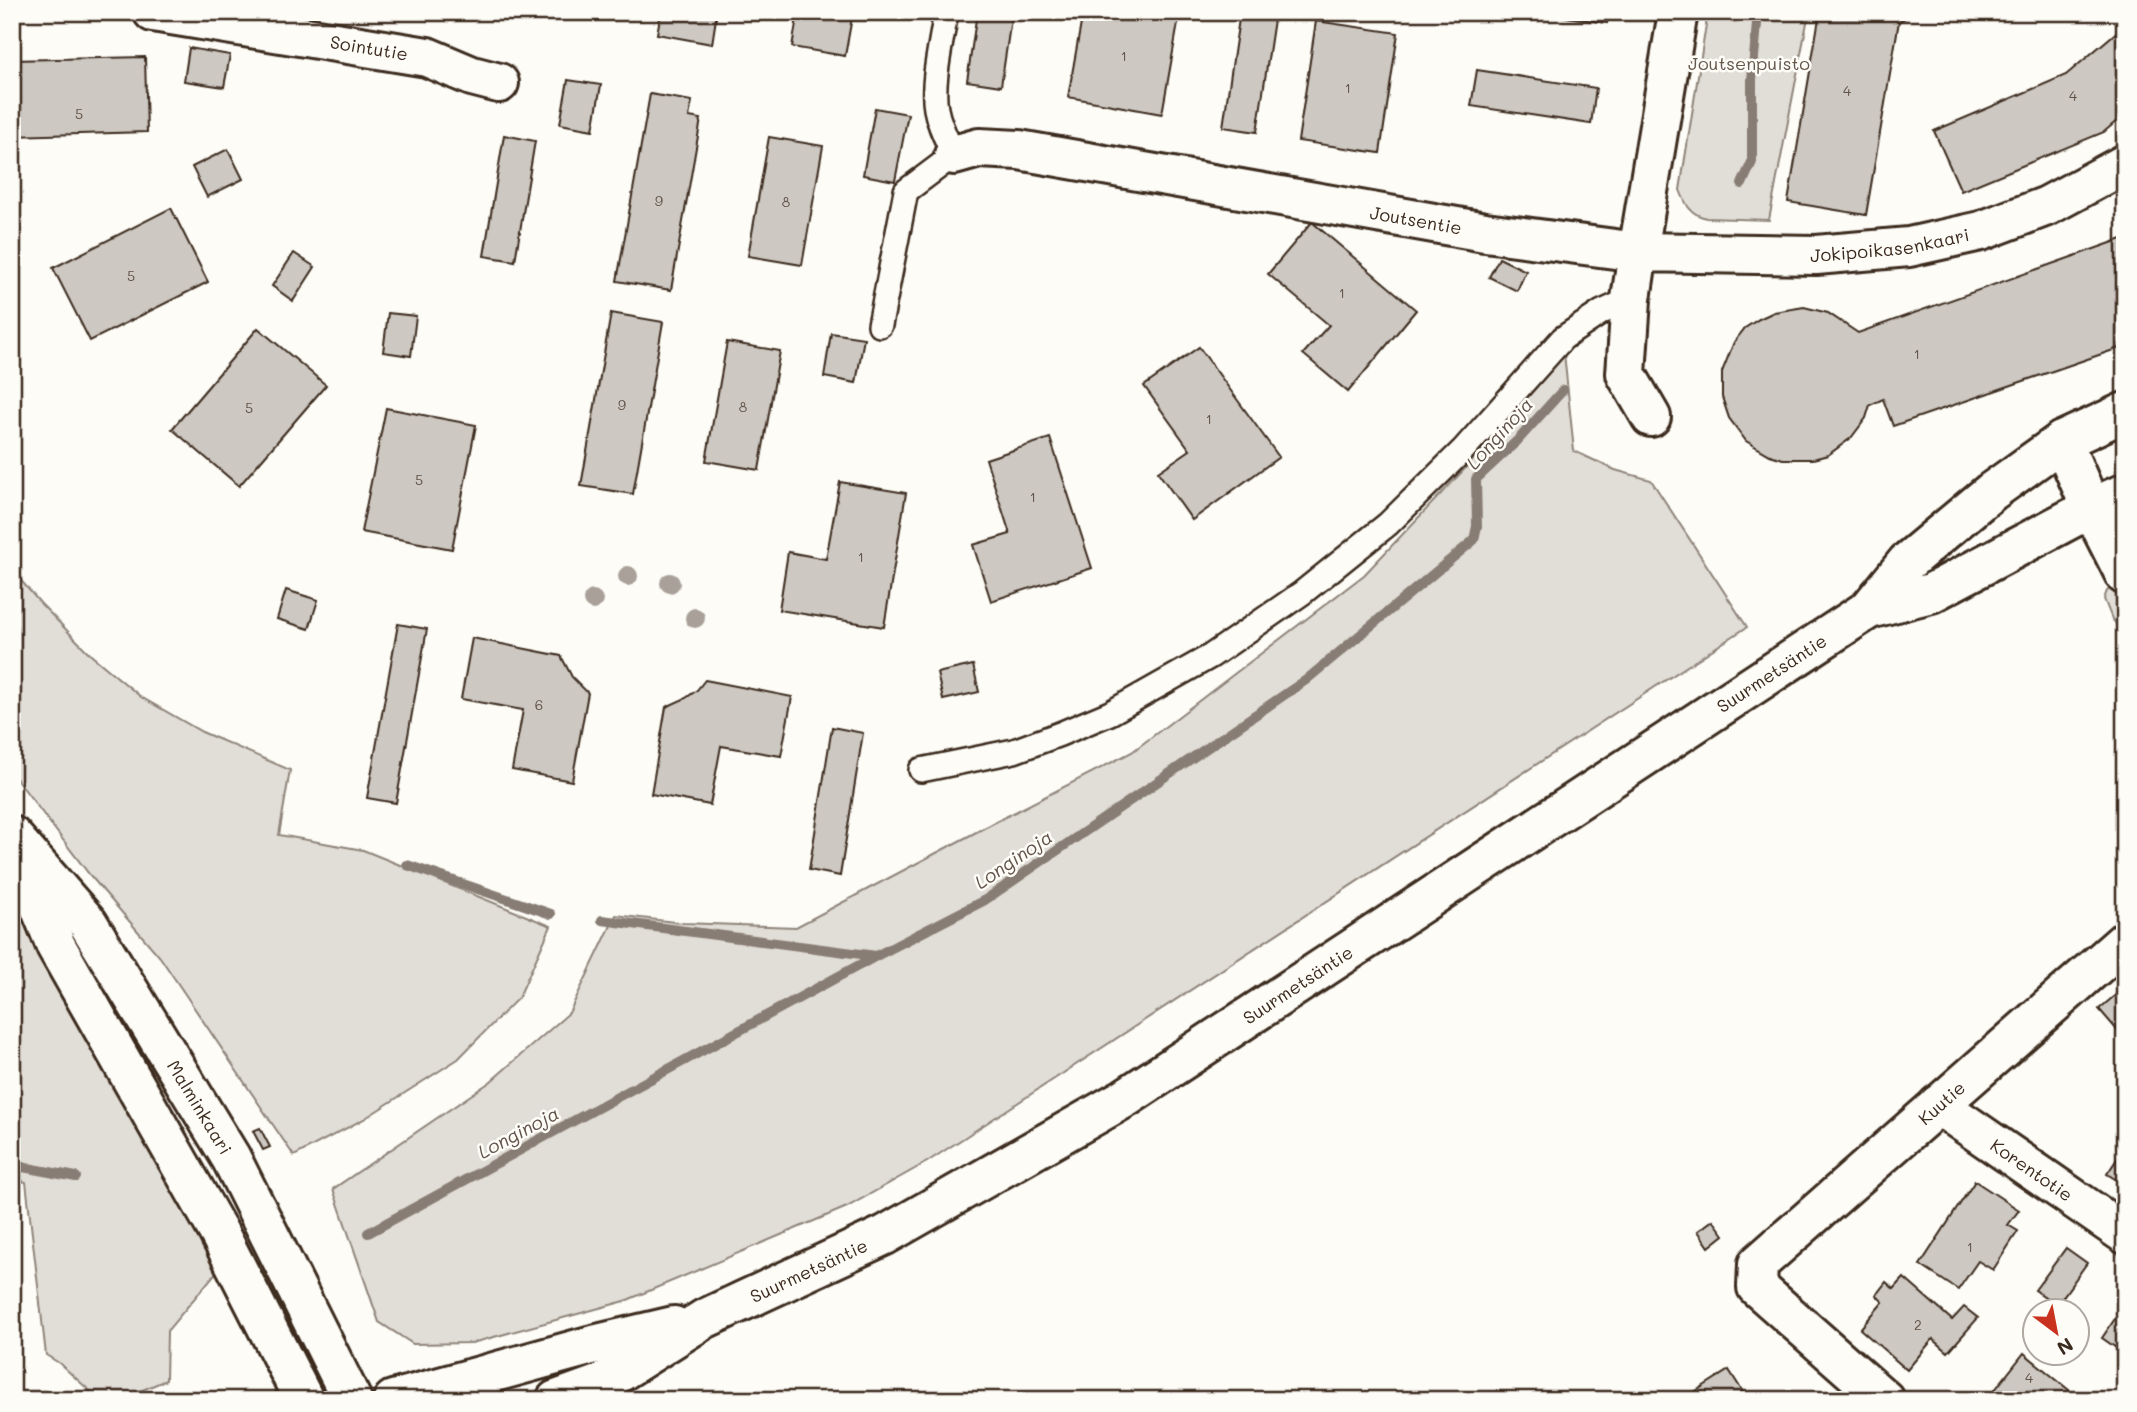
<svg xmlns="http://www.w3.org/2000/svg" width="2137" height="1412" font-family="Mali,sans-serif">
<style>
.green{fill:#e1ded7;stroke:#8e847a;stroke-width:2}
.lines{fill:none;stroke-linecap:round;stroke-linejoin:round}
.stream{stroke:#887d74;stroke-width:10}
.building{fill:#cdc8c2;stroke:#3b2a1e;stroke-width:2}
.service-casing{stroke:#3b2a1e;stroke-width:28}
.minor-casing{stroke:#3b2a1e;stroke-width:44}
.tertiary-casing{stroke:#3b2a1e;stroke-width:44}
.secondary-casing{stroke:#3b2a1e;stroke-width:44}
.primary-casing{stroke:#3b2a1e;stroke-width:44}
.service{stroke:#fdfcf7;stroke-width:23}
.minor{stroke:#fdfcf7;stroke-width:38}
.tertiary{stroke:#fdfcf7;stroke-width:38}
.secondary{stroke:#fdfcf7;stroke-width:38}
.primary{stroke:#fdfcf7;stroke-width:38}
.tree{fill:#a9a199}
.labels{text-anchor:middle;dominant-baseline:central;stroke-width:5;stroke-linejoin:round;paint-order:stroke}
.number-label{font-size:14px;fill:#605247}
.street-label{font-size:18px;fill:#3b2a1e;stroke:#fdfcf7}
.park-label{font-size:18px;fill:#64574c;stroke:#fdfcf7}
.water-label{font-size:19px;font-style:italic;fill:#615349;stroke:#fdfcf7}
</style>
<rect width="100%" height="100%" fill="#fdfcf7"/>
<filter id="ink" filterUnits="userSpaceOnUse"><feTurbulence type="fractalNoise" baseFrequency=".0143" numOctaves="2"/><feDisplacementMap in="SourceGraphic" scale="14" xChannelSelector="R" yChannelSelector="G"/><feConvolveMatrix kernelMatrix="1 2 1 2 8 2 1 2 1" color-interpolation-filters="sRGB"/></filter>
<g filter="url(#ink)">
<!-- green -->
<g class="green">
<path d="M1708,12H1809L1769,220L1706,218C1690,214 1686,205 1680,190Z"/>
<path d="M1564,353L1574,451L1615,470L1651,480L1747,627L927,1162L847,1207L625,1301L472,1343L413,1344L379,1322L333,1189L490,1082L569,1013L616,915L683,923L796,927L982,829L1132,752L1364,575L1493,439Z"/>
<path d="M12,570L41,604L92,656L141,697L202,732L290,770L279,835L363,850L551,926L519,997L458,1059L364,1119L294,1156L160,957L89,874L12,773Z"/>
<path d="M2117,585L2125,598V634L2112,619L2104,599L2107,591Z"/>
<path d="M12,897L219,1269L167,1331L166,1380L119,1400H100L59,1363L46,1355L26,1182L12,1179Z"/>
</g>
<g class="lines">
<!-- stream -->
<g class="stream">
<path d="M1742,184L1752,162V80L1758,12"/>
<path d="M407,865L551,914"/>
<path d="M602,920L876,956"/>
<path d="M12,1165L76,1177"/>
<path d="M368,1233L876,956L985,900L1306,680L1474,540L1477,526L1476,479L1518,440L1563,390"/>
</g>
</g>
<!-- building -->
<g class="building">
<path d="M661,12H717L712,44L657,34Z"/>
<path d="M798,12H853L845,56L792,47Z"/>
<path d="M977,12H1012L1001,86L967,81Z"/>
<path d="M1083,12H1180L1162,114L1068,97Z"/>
<path d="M1240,12L1275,13L1257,132L1223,127Z"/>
<path d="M1533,12H1609L1607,23Z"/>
<path d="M1820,12H1917L1899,21L1866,215L1788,202Z"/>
<path d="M1316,21L1398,33L1380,153L1298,141Z"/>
<path d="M2125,25V114L2104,132L1961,191L1934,131L2066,75Z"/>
<path d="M189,48L230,55L224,87L184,81Z"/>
<path d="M145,57L147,132L12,136V60Z"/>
<path d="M1477,70L1596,88L1591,124L1471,106Z"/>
<path d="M568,80L601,85L593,130L560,124Z"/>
<path d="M650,94L692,101L689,117L701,119L671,290L617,281Z"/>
<path d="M875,108L908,114L895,181L863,175Z"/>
<path d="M504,135L535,141L515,261L484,256Z"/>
<path d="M769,137L823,146L802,265L748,256Z"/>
<path d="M228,149L243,179L207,197L192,167Z"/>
<path d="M171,208L208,282L90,341L53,268Z"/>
<path d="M1312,222L1416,310L1348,392L1303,354L1329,325L1268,274Z"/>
<path d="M2125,238V346L1893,426L1883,399L1870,405L1866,418L1851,438L1828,455L1813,459H1783L1770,455L1746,441L1729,418L1722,397V372L1734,342L1745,328L1759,319L1774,312L1804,307L1828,313L1858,333Z"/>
<path d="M294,253L315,267L293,301L272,286Z"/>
<path d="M1499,258L1526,271L1517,291L1489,277Z"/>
<path d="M388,313L416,316L411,356L383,352Z"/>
<path d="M611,313L663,322L633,494L581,486Z"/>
<path d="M258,328L326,385L239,486L172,429Z"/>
<path d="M831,333L864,338L856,383L824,377Z"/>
<path d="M727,342L780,351L759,470L706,461Z"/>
<path d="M1199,347L1279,457L1192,520L1158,472L1190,450L1144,386Z"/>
<path d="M386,408L476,425L452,549L361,532Z"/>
<path d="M1050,438L1092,568L991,601L973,545L1010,534L986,459Z"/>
<path d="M840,482L906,493L884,627L779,610L788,552L826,559Z"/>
<path d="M286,590L318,600L309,629L277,619Z"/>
<path d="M398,624L427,629L396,803L367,798Z"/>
<path d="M472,638L561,656L572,677L588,693L572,781L512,770L523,710L461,699Z"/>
<path d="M973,665L979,692L943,700L937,673Z"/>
<path d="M705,680L792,697L781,756L721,746L710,805L651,794L666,707L686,698L697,690Z"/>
<path d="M832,727L863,733L840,876L809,870Z"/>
<path d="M2125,987V1035L2123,1037L2099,1009Z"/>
<path d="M260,1128L270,1147L263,1150L253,1131Z"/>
<path d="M2125,1147V1185L2107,1174Z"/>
<path d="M1975,1181L2019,1210L2008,1225L2018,1231L1993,1270L1978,1261L1958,1290L1920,1265Z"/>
<path d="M1713,1220L1724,1235L1709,1247L1698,1231Z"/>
<path d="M2066,1248L2087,1263L2057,1305L2035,1290Z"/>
<path d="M1904,1278L1952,1320L1964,1307L1978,1318L1948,1352L1933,1339L1907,1370L1860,1329L1883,1302L1876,1295L1886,1282L1894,1289Z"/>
<path d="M2125,1304V1354L2102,1338Z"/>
<path d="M2024,1353L2081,1400H1987Z"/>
<path d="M1729,1370L1748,1400H1694L1691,1394Z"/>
<path d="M1813,1392L1822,1400H1807Z"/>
</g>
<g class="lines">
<defs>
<g id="service">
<path d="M880,325L906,191L954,155C947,140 939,126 936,109C931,83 942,40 946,12"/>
<path d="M921,770L1014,751L1060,734L1110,713L1211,656L1302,593L1388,524L1463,450L1563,338L1602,312L1631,299"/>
</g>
<g id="minor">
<path id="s1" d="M153,12L427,57L472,76L499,83"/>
<path id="s2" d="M954,155L979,148L1019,150L1485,232L1638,252L1678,12"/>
<path id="s3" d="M1651,417L1626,374L1631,299L1638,252L1816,255L1909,247L1981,231L2047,206L2125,164"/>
<path id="s4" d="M1938,1105L2125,1234"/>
<path id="s5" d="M1885,1400L1757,1287L1758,1264L2125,941"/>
</g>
<path id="tertiary" d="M2062,441L2091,508L2125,575"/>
<g id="secondary">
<path id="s6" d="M12,836L88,923L231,1158L352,1400"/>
<path d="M22,863L56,946L218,1231L304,1400"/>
</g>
<g id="primary">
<path d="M1869,609L1931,593L2091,508L2125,493"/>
<path d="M393,1400L589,1346L674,1326"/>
<path id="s7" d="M556,1400L603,1383L704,1319L885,1235L1125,1098L1869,609L1907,562L1991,492L2062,441L2125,412"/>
</g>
</defs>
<!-- service casing -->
<use href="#service" class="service-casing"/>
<!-- minor casing -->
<use href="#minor" class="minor-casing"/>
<!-- tertiary casing -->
<use href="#tertiary" class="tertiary-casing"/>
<!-- secondary casing -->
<use href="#secondary" class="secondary-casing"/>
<!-- primary casing -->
<use href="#primary" class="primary-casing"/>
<!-- service -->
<use href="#service" class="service"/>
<!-- minor -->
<use href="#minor" class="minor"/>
<!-- tertiary -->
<use href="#tertiary" class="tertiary"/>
<!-- secondary -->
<use href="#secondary" class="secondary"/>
<!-- primary -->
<use href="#primary" class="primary"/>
</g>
<!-- trees -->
<g class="tree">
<circle cx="628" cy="576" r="10"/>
<circle cx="670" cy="583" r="10"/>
<circle cx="593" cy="600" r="10"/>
<circle cx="695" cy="618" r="10"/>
</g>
</g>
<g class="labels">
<!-- number labels -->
<g class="number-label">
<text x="1124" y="55">1</text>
<text x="1348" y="87">1</text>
<text x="1847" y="90">4</text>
<text x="2073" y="95">4</text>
<text x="79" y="113">5</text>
<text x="659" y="200">9</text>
<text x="786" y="201">8</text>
<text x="131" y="275">5</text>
<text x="1342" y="292">1</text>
<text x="1917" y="353">1</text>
<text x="622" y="404">9</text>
<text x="743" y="406">8</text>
<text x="249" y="407">5</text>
<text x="1209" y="418">1</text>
<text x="419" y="479">5</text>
<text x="1033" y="496">1</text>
<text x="861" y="556">1</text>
<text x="539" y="704">6</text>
<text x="1970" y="1246">1</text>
<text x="1918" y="1324">2</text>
<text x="2029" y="1377">4</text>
</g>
<!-- street labels -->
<g class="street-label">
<text stroke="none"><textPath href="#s1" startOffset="219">Sointutie</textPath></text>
<text stroke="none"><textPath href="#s2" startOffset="469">Joutsentie</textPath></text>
<text stroke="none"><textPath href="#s3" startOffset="425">Jokipoikasenkaari</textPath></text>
<text stroke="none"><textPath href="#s7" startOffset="1419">Suurmetsäntie</textPath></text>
<text stroke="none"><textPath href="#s7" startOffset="852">Suurmetsäntie</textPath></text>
<text stroke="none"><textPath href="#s5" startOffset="438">Kuutie</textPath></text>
<text stroke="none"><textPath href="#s6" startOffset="331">Malminkaari</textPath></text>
<text stroke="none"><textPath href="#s4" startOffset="114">Korentotie</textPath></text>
<text stroke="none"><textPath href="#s7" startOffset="285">Suurmetsäntie</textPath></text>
</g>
<!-- park labels -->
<g class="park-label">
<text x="1749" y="63">Joutsenpuisto</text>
</g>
<!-- water labels -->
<g class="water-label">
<text transform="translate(1499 433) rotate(-48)">Longinoja</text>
<text transform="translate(1013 859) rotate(-34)">Longinoja</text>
<text transform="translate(518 1132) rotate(-28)">Longinoja</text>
</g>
</g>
<!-- margin -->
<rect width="2137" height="1412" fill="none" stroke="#fdfcf7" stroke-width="42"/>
<rect x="21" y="21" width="2095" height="1370" fill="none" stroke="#3b2a1e" stroke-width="2.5" filter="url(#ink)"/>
<!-- north arrow -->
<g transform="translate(2056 1332) rotate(148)"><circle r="33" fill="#fdfcf7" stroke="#afa8a0" stroke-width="2"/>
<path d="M0-5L12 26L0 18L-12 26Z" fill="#c8321e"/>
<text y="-10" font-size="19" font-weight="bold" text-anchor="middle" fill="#3b2a1e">N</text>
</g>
</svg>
